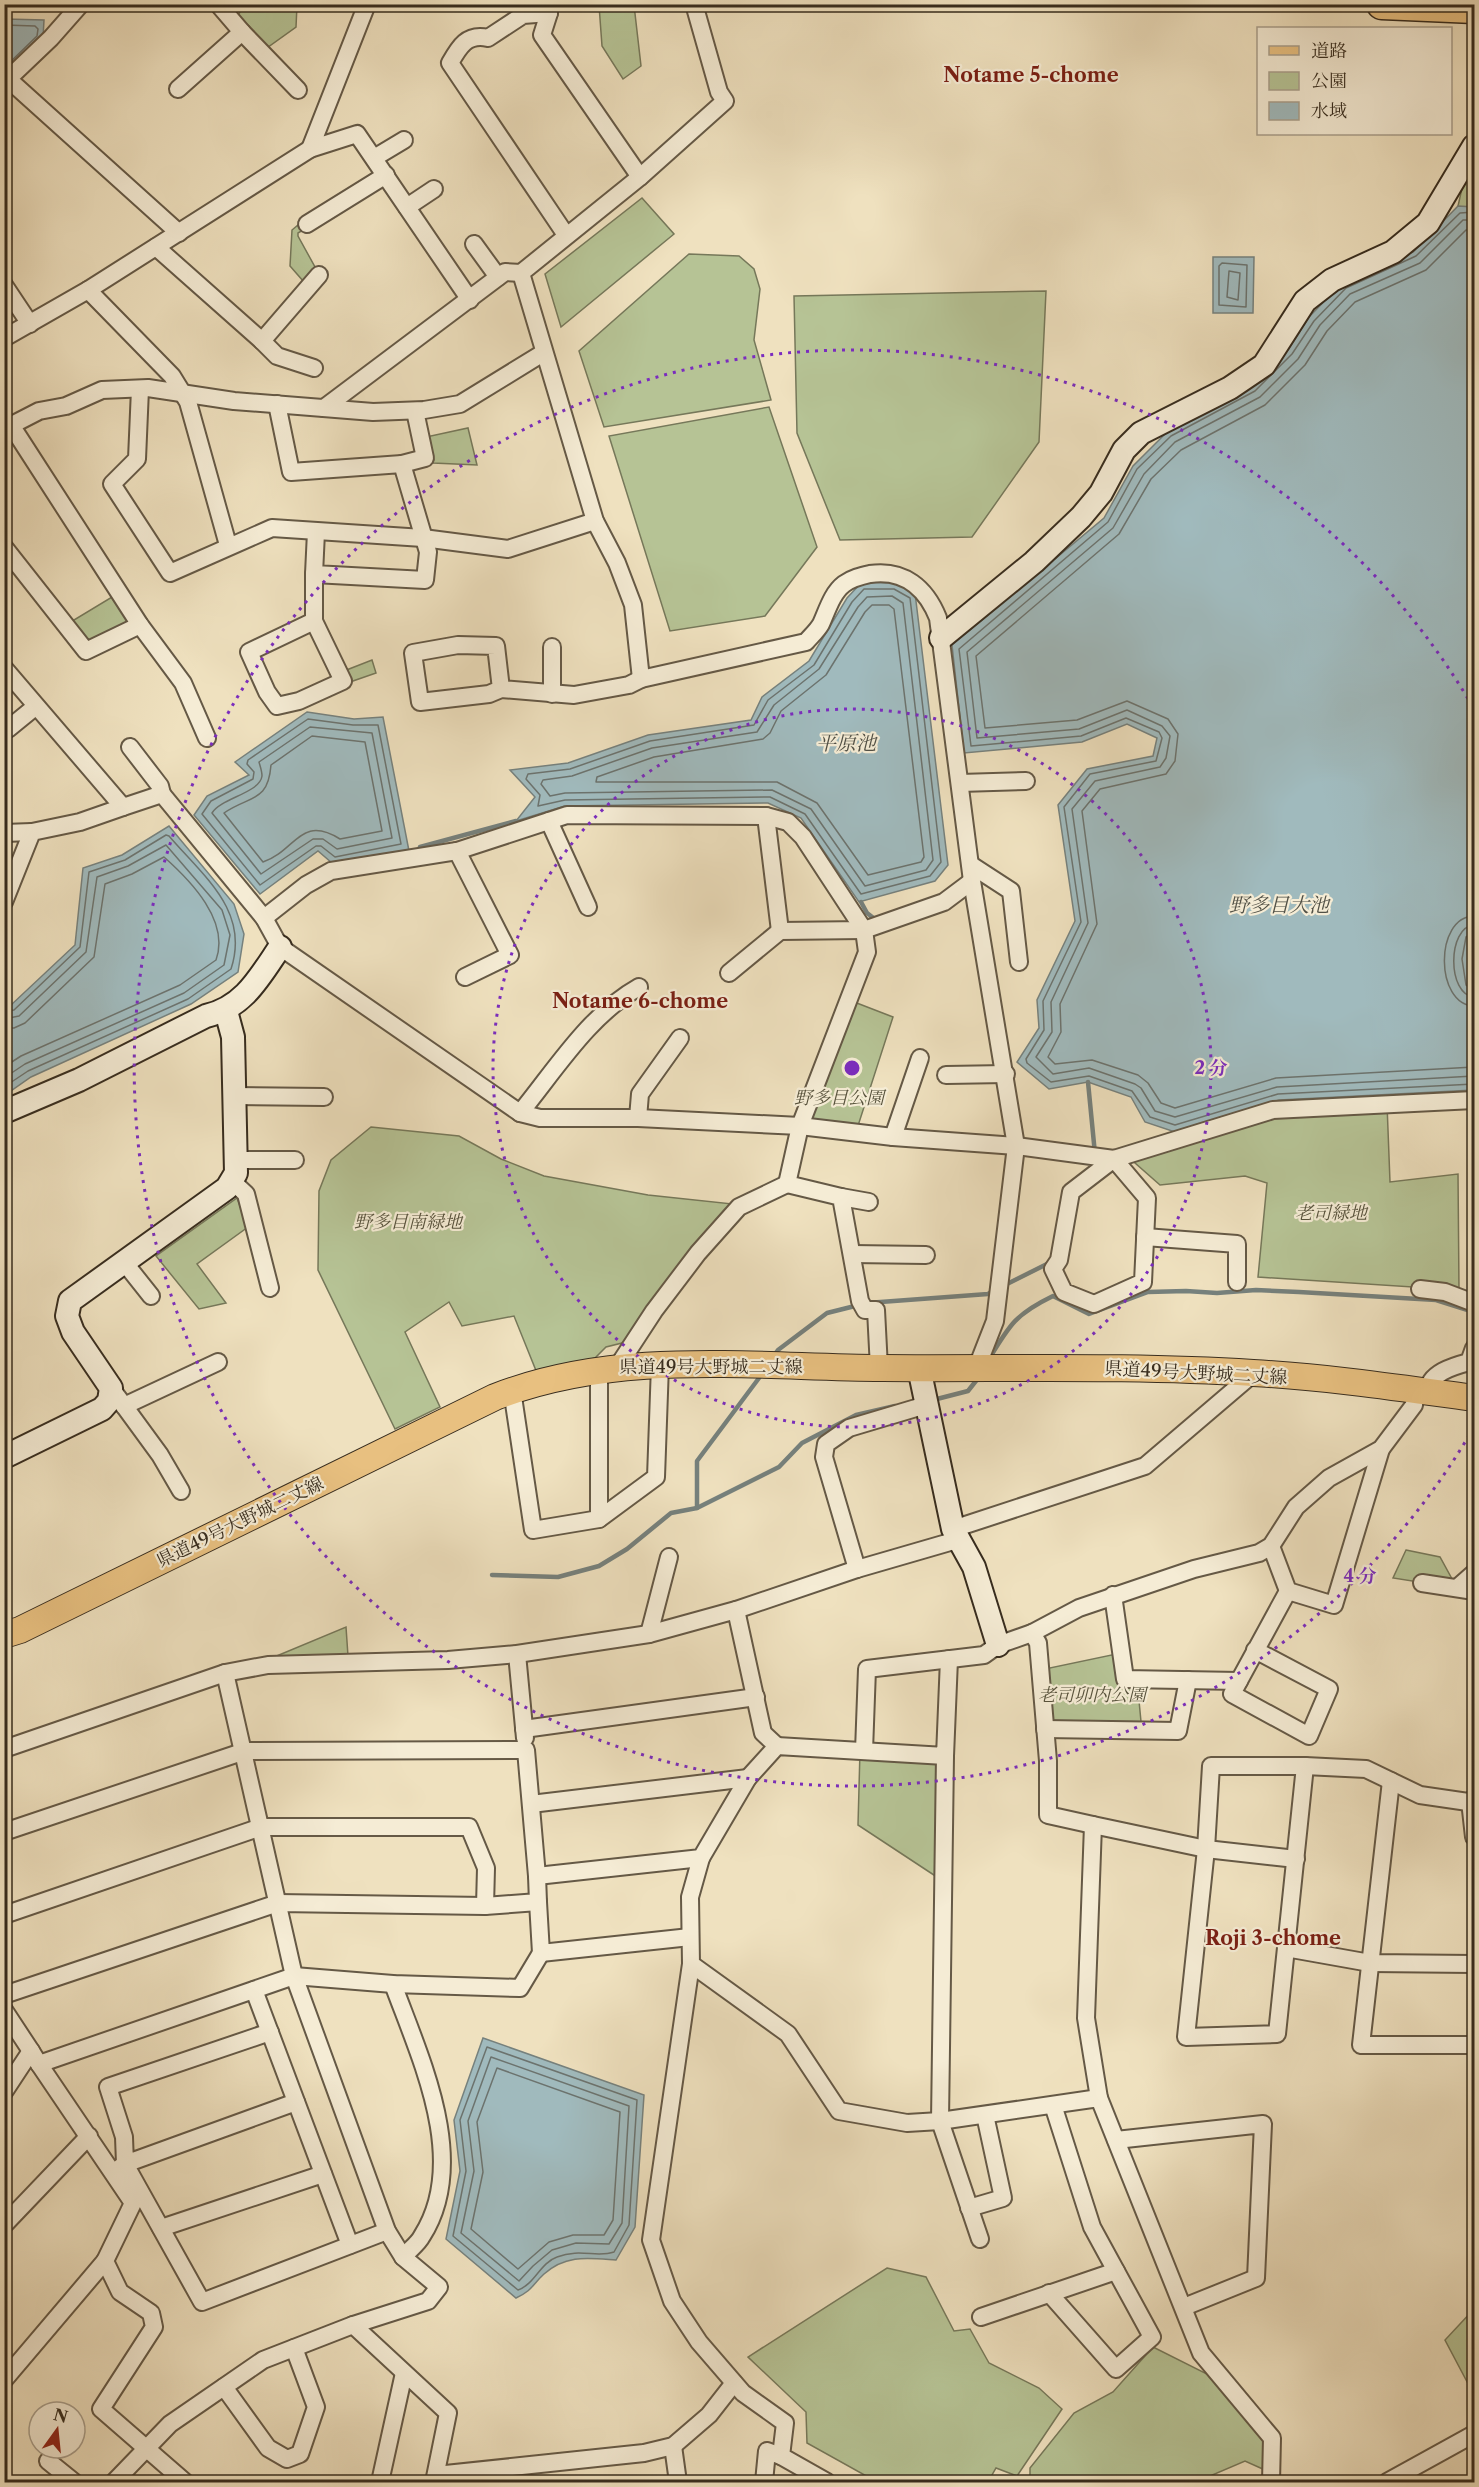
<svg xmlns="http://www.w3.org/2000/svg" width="1479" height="2487" font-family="'Libre Caslon Text','Noto Serif JP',serif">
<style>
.green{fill:#b6c395;stroke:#76785a;stroke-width:1.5}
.water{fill:#a0babd;stroke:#76817d;stroke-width:1.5}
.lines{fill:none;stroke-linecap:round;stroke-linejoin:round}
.shore{stroke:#6c736e;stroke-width:1.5}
.stream{stroke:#76817d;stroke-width:4.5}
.street-casing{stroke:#655946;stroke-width:20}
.secondary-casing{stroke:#372c1e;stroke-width:26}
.primary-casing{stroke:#372c1e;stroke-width:28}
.highway-casing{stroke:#372c1e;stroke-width:33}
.street{stroke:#f5ecd5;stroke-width:16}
.secondary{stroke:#f5ecd5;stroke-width:22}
.primary{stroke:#e8c080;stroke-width:26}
.highway{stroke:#e8c080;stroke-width:30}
.ring{fill:none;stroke:#7b2cbf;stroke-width:3;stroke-dasharray:3 6}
.labels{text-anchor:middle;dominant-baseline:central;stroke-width:4.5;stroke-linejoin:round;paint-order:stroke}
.park-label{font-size:18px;font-style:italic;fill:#57523c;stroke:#f5ecd5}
.street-label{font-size:18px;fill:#372c1e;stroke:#f5ecd5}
.neighbourhood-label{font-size:20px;font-weight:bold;fill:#7a1f14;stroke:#f5ecd5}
.water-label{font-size:20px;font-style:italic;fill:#515046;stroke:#f5ecd5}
.centre{fill:#7b2cbf;stroke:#f5ecd5;stroke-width:3}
.ring-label{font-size:18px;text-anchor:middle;font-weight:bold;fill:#7b2cbf;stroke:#f5ecd5;stroke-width:4.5;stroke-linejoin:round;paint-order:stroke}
</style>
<rect width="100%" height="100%" fill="#efe1bf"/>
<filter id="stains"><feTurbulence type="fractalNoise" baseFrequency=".00333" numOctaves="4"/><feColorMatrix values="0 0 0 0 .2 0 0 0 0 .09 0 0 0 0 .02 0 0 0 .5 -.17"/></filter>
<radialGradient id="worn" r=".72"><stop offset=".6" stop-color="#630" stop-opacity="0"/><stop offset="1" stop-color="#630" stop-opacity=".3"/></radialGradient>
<!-- green -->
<g class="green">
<path d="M244,5H297L296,27L264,50L237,17Z"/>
<path d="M599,5H634L641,66L623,79L602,46Z"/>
<path d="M1469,157L1474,159V214L1458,206Z"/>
<path d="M642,198L674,234L561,327L545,274Z"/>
<path d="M304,220L308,227L298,233V236L315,267L304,282L290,266L292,230Z"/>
<path d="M689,254L739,256L754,269L760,289L754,340L771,400L604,427L579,351Z"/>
<path d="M1046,291L1039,442L972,537L840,540L797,433L794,296Z"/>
<path d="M769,407L817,547L765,616L670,631L609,436Z"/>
<path d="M468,428L477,465L433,463L426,437Z"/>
<path d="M112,597L129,621L95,642L82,640L69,623Z"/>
<path d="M372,660L376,673L350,682L344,671Z"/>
<path d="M849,1000L893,1017L856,1132L800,1126Z"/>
<path d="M1387,1104L1390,1182L1458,1174L1459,1290L1258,1277L1267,1183L1245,1176L1160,1185L1126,1155L1273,1110Z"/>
<path d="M371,1127L459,1136L501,1159L544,1176L648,1195L733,1204L626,1342L606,1347L595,1358L537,1373L514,1316L462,1326L449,1302L405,1332L440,1407L395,1429L318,1270L319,1191L331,1160Z"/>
<path d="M237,1198L248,1227L197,1264L226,1303L199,1309L156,1256Z"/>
<path d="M1406,1550L1440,1557L1457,1588L1393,1578Z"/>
<path d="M346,1627L348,1656L267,1660Z"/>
<path d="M1121,1653L1137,1680L1142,1732L1045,1729L1040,1670Z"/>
<path d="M860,1751L945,1756L943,1881L858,1825Z"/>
<path d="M887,2268L926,2277L954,2331L970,2329L989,2363L1039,2388L1062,2409L1017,2476L996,2468L988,2482H877L807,2443L806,2412L748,2357Z"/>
<path d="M1474,2309V2395L1445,2340Z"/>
<path d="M1153,2347L1207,2374L1266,2441L1265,2470L1245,2461L1196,2482H1030V2468L1074,2413L1113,2392Z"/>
</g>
<!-- water -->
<g class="water">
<path d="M5,19L44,20L43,38L5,78Z"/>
<path d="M1458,206L1474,207V924L1468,959L1474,1002V1090L1279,1100L1175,1132L1145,1122L1131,1097L1088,1082L1049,1089L1017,1062L1039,1028L1037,1000L1075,921L1058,805L1087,769L1153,756L1157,738L1127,724L1082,742L964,753L952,645L1104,518L1133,466L1168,431L1252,387L1288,350L1309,317L1342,283L1413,252Z"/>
<path d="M1213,257H1254L1253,313H1213Z"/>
<path d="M862,582L895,583L915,593L948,865L935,881L859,902L801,818L768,803L565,806L516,821L535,797L510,770L568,763L648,735L751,720L762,697L809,661L847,598Z"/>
<path d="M307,712L354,719L383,717L409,851L332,863L318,851L260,894L194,815L207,796L249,775L235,762Z"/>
<path d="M169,826L234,904L244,934L238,972L191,1004L31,1077L5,1095V1004L10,1006L75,945L83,868L122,855Z"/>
<path d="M483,2038L644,2095L635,2227L616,2260C589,2258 566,2254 544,2274C532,2285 533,2290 516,2298L446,2239L460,2171L454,2120Z"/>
</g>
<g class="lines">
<!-- shore -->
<g class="shore">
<path d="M4,25L35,26L38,29L37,36L4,68"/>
<path d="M1474,212L1460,213L1416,256L1346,288L1314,321L1292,354L1255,391L1171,436L1137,469L1108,522L959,649L971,746L1081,736L1126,718L1159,732L1162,738L1156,761L1090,774L1064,807L1081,922L1043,1001L1044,1030L1026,1059L1027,1063L1051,1082L1089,1076L1132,1091L1150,1117L1175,1125L1278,1094L1474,1084"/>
<path d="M1474,220H1463L1420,263L1350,294L1320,325L1298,359L1260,397L1175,442L1144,474L1113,528L967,652L977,738L1079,729L1127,710L1162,726L1170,736L1166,758L1160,767L1095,781L1072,809L1088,923L1051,1002L1052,1032L1036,1057L1053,1074L1089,1068L1135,1084L1141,1088L1155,1111L1175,1117L1277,1087L1474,1076"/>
<path d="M1474,229L1466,230L1426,270L1355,302L1327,331L1305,365L1265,405L1181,450L1151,479L1119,534L976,656L985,728L1077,720L1127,701L1168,719L1178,734L1175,761L1166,774L1100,789L1082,811L1097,924L1060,1004L1061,1032L1048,1057L1055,1064L1092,1060L1138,1075L1148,1083L1161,1103L1175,1108L1276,1078L1474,1067"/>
<path d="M1222,263L1247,265L1246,307L1219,305V266Z"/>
<path d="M1229,271L1240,273L1238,300L1227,297Z"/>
<path d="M864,589H894L910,598L941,862L930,876L861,894L805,814L770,797L565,800L538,806L540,795L526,779L528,774L570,769L650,741L754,725L768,700L814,665L852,602Z"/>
<path d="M892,596L903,603L933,860L926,870L865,886L811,809L772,790L565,793L550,796L541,784L543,780L572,776L652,748L757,732L774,705L819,669L858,607L867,597Z"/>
<path d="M889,605L894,609L924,857L921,862L868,875L817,803L777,782H596L597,777L654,757L763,739L770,733L781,711L826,675L865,612L872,605Z"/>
<path d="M308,719L353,725H378L401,844L335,857L321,846H316L260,885L202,814L211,801L253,779L254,772L247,764L248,760Z"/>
<path d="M310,727L372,733L392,838L337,849L323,839H313L261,874L212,813C221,798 260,793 262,776C262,771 260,766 259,762Z"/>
<path d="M312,736L365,742L382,831L340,839C300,814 296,851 263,862L224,813C250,795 268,803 271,765Z"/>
<path d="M1474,916C1434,917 1435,1005 1474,1006"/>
<path d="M1474,925C1447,927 1447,995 1474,997"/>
<path d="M1474,932L1466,937L1462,959L1466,985L1474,990"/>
<path d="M4,1011L14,1010L80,947L89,872L125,860L166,835L169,836C204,877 250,911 231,969L188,999L28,1071L4,1087"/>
<path d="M4,1019L19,1016L86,952L97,877L128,866L166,845L222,910L230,935L224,965L184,993L25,1064L4,1078"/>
<path d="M4,1028H14L25,1023L94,957L105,884L132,874L164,857C191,881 230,921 216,960L180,985L21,1056L4,1067"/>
<path d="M487,2047L637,2100L629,2225L614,2252C597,2258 580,2248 557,2257C540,2263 535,2284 518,2290L453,2236L466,2171L460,2120Z"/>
<path d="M491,2057L629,2106L622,2223L609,2244L576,2243L552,2250L533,2266L519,2281L461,2233L474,2171L468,2121Z"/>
<path d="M497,2068L620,2112L613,2220L604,2235H573L549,2242L518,2269L471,2229L483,2172L477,2122Z"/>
</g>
<!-- stream -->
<g class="stream">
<path d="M420,847L516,821"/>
<path d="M861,902L867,913L876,920"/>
<path d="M1088,1082L1095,1154"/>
<path d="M1003,1286L1051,1262"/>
<path d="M867,1303L988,1294L995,1290"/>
<path d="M773,1357L778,1350L827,1313L859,1305"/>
<path d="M989,1359C1010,1324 1016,1314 1053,1296L1089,1314L1148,1292L1186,1291L1217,1293L1256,1290L1299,1292L1436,1300L1474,1312"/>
<path d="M933,1400L968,1391L979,1377"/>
<path d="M697,1508V1461L762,1374"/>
<path d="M492,1575L558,1577L599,1566L627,1549L671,1513L697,1508L779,1467L802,1443L856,1415L895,1406"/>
</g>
<defs>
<g id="street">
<path d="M81,4L51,38L8,79L179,233"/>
<path d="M367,4L310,149L357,134L470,300"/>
<path d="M694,4L719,92L725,101L640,177L521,273L595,521L617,563L633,605L641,679L806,642C811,636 817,631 821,624C827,611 832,593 844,584C852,578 861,576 870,574C904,569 926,588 938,618L972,881L1016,1146L995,1321L977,1367"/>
<path d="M548,5L549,13L542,35L640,177"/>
<path d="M549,13L523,15L488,38C467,33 459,47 450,63L566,235"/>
<path d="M242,32L298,90"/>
<path d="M178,89L242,32L218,4"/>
<path d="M374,158L404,140"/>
<path d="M407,207L434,189"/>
<path d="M307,224L386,175"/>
<path d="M474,244L498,277"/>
<path d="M156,247L262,341L319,275"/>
<path d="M4,285L30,324"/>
<path d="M88,290L310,149"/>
<path d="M4,338L88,290L172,376L188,402L228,545"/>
<path d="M262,341L277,356L314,368"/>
<path d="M140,389L137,459L112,484L170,573L272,528L423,538L508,549L595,521"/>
<path d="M277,404L291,472L402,464L428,552L425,580L314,574L316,532"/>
<path d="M324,408L505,272L521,273"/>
<path d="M11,425L140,625L183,683L207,738"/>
<path d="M4,429L39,411L66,406L102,390L148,388L234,401L373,412L424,410L460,404L543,353"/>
<path d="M402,464L425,458L415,411"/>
<path d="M4,547L86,651L140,625"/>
<path d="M314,574V621L249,652L267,692L277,706L299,701L343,681L314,621"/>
<path d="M4,668L123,807L162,794L264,918L280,947L520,1113L540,1118H638L800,1126L893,1137L1016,1146L1114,1159L1147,1198L1143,1282L1094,1304L1064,1292L1053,1269L1059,1260L1071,1192L1114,1159L1273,1110L1474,1100"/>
<path d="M501,689L496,646L458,645L413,653L420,702L489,694L501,689L574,695L629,685L641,679"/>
<path d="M552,694V647"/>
<path d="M4,725L8,729L35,707"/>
<path d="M130,747L160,786L162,794"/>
<path d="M960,783L1026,781"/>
<path d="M766,816L780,931"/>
<path d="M549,821L588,907"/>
<path d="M4,833L32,832"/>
<path d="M457,851L510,955L465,977"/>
<path d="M971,865L1011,891L1019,962"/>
<path d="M4,902L32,832L80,822L123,807"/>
<path d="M264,918L306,885L331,871L457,851L567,815L766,816L788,822L803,837L864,930L867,952L800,1126L787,1184L841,1197L860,1301L865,1310H876L879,1368"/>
<path d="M729,973L780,931L864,930L944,902L972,881"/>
<path d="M946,1075L1006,1074"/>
<path d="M234,1096L324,1097"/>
<path d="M520,1113C556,1069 589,1015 639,987"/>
<path d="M638,1118L640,1094L680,1038"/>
<path d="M893,1137L920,1058"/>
<path d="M235,1160H295"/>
<path d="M231,1180L246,1194L270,1288"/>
<path d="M841,1197L869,1202"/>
<path d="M1145,1237L1237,1244V1282"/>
<path d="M852,1254L926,1255"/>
<path d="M124,1262L151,1296"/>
<path d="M1420,1289L1445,1292L1474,1303"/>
<path d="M618,1366L654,1311L698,1253L739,1207L787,1184"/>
<path d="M111,1388L160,1455L181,1491"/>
<path d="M512,1390L533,1530L599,1519L656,1477L660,1365"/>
<path d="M1428,1392C1428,1373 1454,1366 1469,1362L1474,1348"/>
<path d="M124,1406L218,1362"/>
<path d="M599,1519V1368"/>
<path d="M953,1529L1145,1466L1254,1373"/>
<path d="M1271,1546L1288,1591L1334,1605L1381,1449"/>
<path d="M857,1569L824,1457L826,1444L849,1428L926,1405"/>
<path d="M1422,1583L1474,1591"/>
<path d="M1457,1588L1474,1573"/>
<path d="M1113,1595L1125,1679L1239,1681"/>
<path d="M736,1610L763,1733L777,1746"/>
<path d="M1032,1633L1038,1643L1048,1761V1815L1093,1825"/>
<path d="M649,1634L669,1557"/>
<path d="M1255,1650L1329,1689L1309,1736L1232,1694L1239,1681L1288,1591"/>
<path d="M517,1654L525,1738"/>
<path d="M225,1673L294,1976L387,2231L403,2257L439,2287L428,2301L353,2325L448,2413L434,2482"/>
<path d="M524,1729L756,1697"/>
<path d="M1045,1729L1178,1731L1188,1680"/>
<path d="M4,1749L225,1673L268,1665L448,1660L517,1654L649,1634L736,1610L857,1569L957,1540"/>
<path d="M864,1751L867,1669L984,1655L998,1645L1032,1633L1079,1608L1194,1569L1259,1553L1271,1546L1296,1507L1329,1478L1381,1449L1414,1405L1416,1390"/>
<path d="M945,1756L940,2121L980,2239"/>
<path d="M1211,1766H1305L1277,2034L1186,2037L1206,1849Z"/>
<path d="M1305,1766L1366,1769L1420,1795L1468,1802L1474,1799"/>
<path d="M1391,1781L1361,2045H1474"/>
<path d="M1470,1801L1474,1837"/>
<path d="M531,1804L748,1778"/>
<path d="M4,1832L245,1751L526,1750L537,1876"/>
<path d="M701,1858L690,1897L691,1964L788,2034L839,2111L907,2123L940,2121L1099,2098L1201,2353L1272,2438L1271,2482"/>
<path d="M538,1902L541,1953L690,1937"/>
<path d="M4,1915L261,1827H469L486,1868L485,1906"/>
<path d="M1286,1948L1370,1963L1474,1964"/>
<path d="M691,1964L651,2240L672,2301L699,2342L743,2393L785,2423L781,2456L827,2482"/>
<path d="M393,1984C420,2058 470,2161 422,2236C418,2244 409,2250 403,2257"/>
<path d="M254,1990L350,2245"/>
<path d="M4,1995L278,1903L485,1906L538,1902L537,1876L701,1858L748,1778L777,1746L945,1756L949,1659"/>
<path d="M4,2010L31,2051"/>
<path d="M270,2032L108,2087L124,2137L125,2164L296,2102"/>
<path d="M39,2064L133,2203L105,2261L120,2292L151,2313L154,2327L101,2409L185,2482"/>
<path d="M4,2092L31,2051L39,2064L294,1976L393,1984L520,1988L541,1953"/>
<path d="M1099,2098L1086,2018L1093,1825L1206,1849L1296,1859"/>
<path d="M1116,2140L1263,2124L1256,2278L1184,2307"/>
<path d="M118,2169L125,2164L202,2302L387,2231"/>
<path d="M969,2208L1003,2198L985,2115"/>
<path d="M4,2225L89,2136"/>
<path d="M161,2228L323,2174"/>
<path d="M1049,2293L1116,2369L1152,2337L1092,2227L1053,2105"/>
<path d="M981,2317L1116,2271"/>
<path d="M4,2380L105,2261"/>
<path d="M224,2387L268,2448L287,2459L300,2454L316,2407L294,2348"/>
<path d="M673,2446L678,2482"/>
<path d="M48,2461L74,2482"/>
<path d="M436,2475L644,2453L673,2446L709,2415L734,2383"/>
<path d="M114,2482L170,2424L263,2360L353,2325"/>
<path d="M380,2482L404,2373"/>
<path d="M764,2482L767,2451L781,2456"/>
<path d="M1387,2482L1474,2434"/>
</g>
<g id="secondary">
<path d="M941,638L1034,562L1081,517L1101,493L1124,450L1141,433L1230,388L1264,365L1305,301L1332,280L1393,252L1428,223L1474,146"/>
<path d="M4,1112L79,1080L206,1016C244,1007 259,978 280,947"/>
<path d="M919,1368L953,1529L974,1567L998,1645"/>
<path d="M4,1457L102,1409L109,1401L111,1388L73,1332L67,1316L70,1301L227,1188L236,1173L233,1037L226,1011"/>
</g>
<path id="primary" d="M4,1635L20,1630L495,1397C619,1349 751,1367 882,1368C1005,1369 1129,1365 1253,1373C1327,1377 1401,1388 1474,1398"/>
<path id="highway" d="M1382,4L1474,8"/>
</defs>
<!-- street casing -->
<use href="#street" class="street-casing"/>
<!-- secondary casing -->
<use href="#secondary" class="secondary-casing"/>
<!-- primary casing -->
<use href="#primary" class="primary-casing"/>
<!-- highway casing -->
<use href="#highway" class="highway-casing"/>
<!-- street -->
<use href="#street" class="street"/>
<!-- secondary -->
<use href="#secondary" class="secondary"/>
<!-- primary -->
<use href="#primary" class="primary"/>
<!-- highway -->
<use href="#highway" class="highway"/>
</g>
<!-- distance rings -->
<g class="ring">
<circle cx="852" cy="1068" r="359"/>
<path d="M1474 1427A718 718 0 1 1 1474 709"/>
</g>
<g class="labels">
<!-- park labels -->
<g class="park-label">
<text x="839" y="1098">野多目公園</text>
<text x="1331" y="1213">老司緑地</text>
<text x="408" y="1222">野多目南緑地</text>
<text x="1092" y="1695">老司卯内公園</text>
</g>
<!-- street labels -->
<g class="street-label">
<text x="711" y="1367">県道49号大野城二丈線</text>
<text transform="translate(1196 1373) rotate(3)">県道49号大野城二丈線</text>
<text transform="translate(240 1522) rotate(-26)">県道49号大野城二丈線</text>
</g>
<!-- neighbourhood labels -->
<g class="neighbourhood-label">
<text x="1031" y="75">Notame 5-chome</text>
<text x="640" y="1001">Notame 6-chome</text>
<text x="1273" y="1938">Roji 3-chome</text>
</g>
<!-- water labels -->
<g class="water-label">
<text x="846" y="743">平原池</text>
<text x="1279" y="905">野多目大池</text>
</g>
</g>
<circle cx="852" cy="1068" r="9" class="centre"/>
<g class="ring-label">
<text x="1211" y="1074">2 分</text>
<text x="1360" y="1582">4 分</text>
</g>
<!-- margin -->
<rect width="1479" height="2487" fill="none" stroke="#efe1bf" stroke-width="24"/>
<rect x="6" y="6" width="1467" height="2475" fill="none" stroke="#372c1e" stroke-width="3"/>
<rect x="12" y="12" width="1455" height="2463" fill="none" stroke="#372c1e" stroke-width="1.5"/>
<!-- legend -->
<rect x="1257" y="27" width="195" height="108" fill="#f5ecd5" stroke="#a99f8c" stroke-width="1.5"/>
<rect x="1269" y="46" width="30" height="9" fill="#e8c080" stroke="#a99f8c" stroke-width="1.5"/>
<text x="1311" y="57" font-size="18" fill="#372c1e">道路</text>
<rect x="1269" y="72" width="30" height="18" fill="#b6c395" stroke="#a99f8c" stroke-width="1.5"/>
<text x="1311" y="87" font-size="18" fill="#372c1e">公園</text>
<rect x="1269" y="102" width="30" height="18" fill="#a0babd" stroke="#a99f8c" stroke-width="1.5"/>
<text x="1311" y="117" font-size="18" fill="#372c1e">水域</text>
<!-- north arrow -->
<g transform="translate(57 2430) rotate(15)"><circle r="28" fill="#f5ecd5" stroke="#a99f8c" stroke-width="1.5"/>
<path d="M0-4.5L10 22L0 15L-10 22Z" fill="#8f2418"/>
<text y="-9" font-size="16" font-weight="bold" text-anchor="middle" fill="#372c1e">N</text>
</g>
<rect width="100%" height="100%" filter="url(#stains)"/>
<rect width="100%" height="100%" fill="url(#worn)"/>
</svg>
